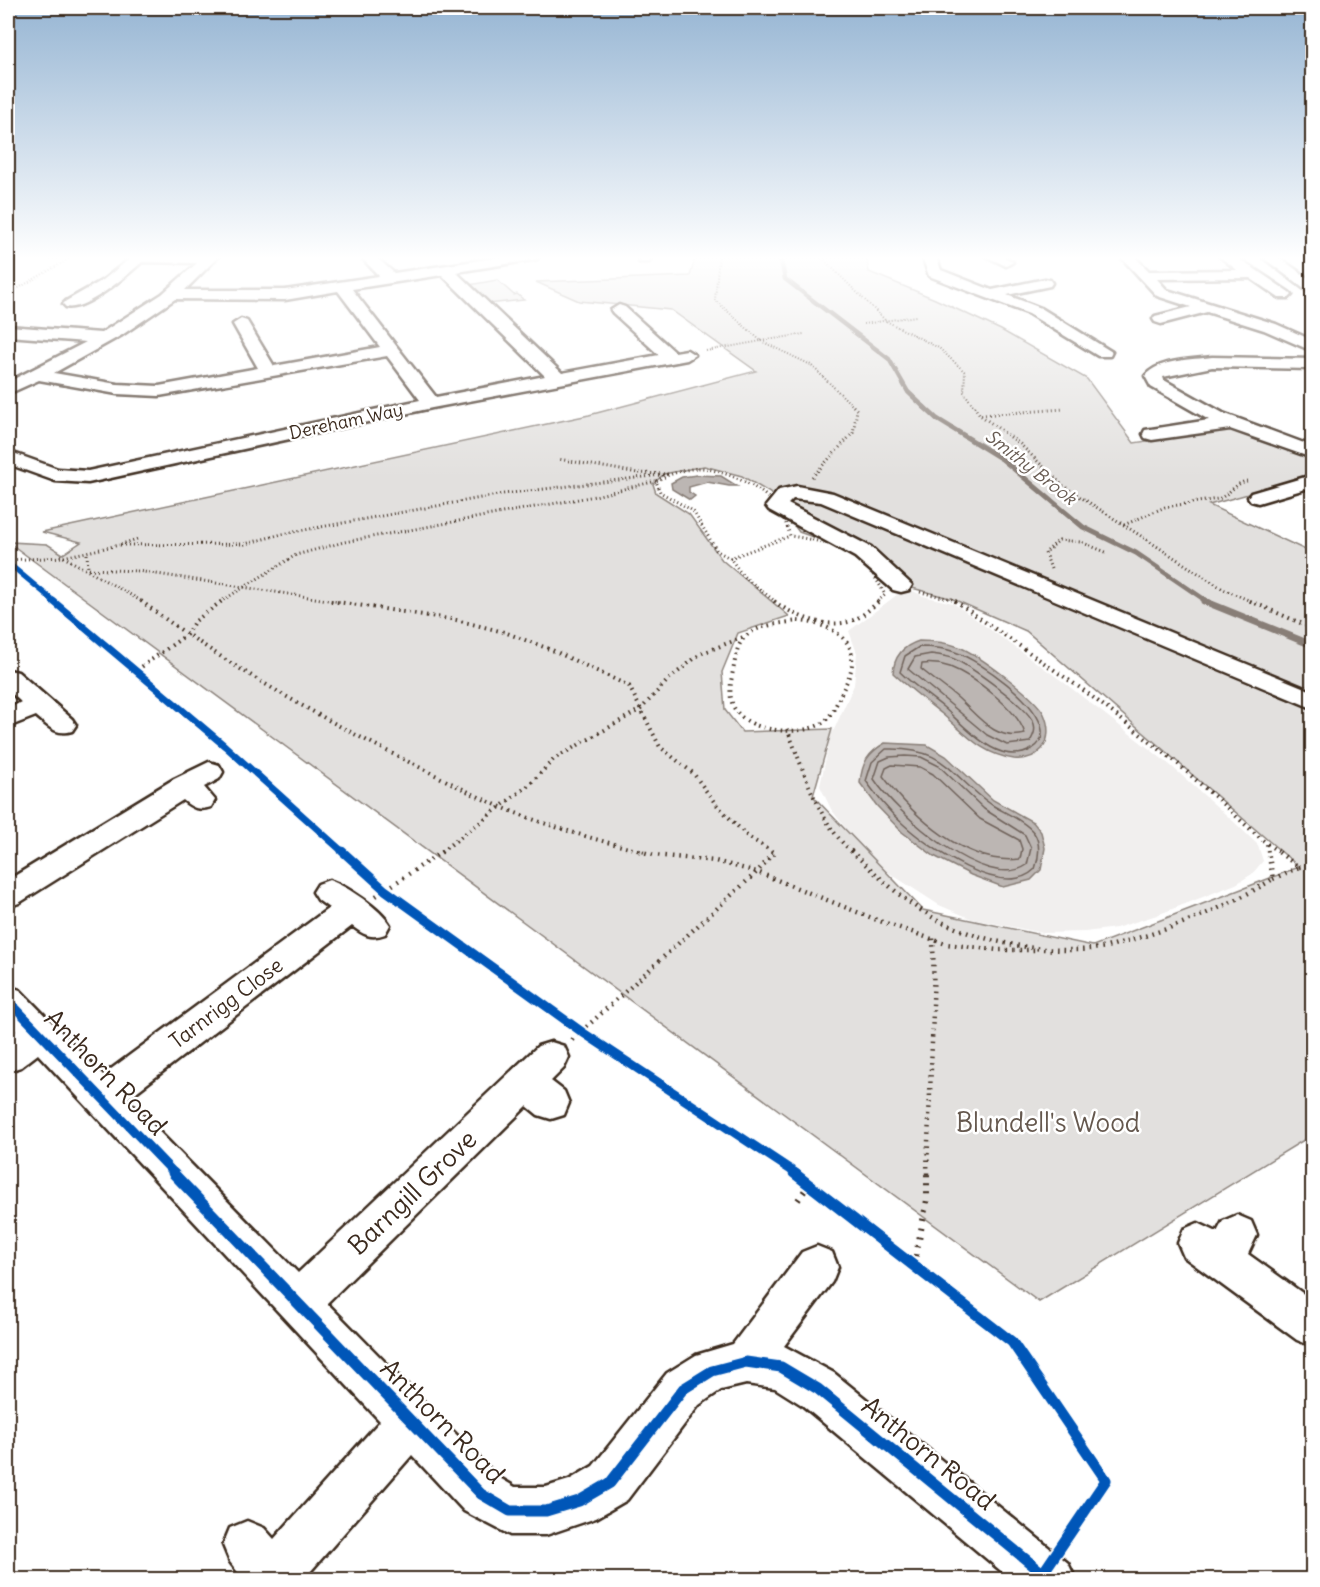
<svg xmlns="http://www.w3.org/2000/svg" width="1320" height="1587" font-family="Delius,sans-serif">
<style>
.built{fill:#f1efee}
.green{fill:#e2e0de;stroke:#8e857e;stroke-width:1.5;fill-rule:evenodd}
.water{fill:#bcb6b3;stroke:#887e77;stroke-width:1.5}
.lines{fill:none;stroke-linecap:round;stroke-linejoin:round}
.shore{stroke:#6f625a;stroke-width:1.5}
.stream-far2{stroke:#887e77;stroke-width:4.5}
.stream-far1{stroke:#887e77;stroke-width:5}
.stream{stroke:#887e77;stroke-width:7}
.minor-casing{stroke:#3b2a1e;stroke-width:5}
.path-far4{stroke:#3b2a1e;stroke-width:2;stroke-dasharray:1 2;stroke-linecap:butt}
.path-far3{stroke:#3b2a1e;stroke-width:3;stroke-dasharray:1 3;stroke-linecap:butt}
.path-far2{stroke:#3b2a1e;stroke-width:4;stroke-dasharray:1.5 4.5;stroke-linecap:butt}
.path-far1{stroke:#3b2a1e;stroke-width:4.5;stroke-dasharray:1.5 5;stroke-linecap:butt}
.path{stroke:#3b2a1e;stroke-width:6;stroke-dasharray:2 7;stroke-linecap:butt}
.minor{fill:#fff;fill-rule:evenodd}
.cycleway-far3-casing{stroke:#fff;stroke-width:8}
.cycleway-far2-casing{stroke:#fff;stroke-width:10}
.cycleway-far1-casing{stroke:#fff;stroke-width:13}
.cycleway-casing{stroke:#fff;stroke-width:15}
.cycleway-far3{stroke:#0057b8;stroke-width:5}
.cycleway-far2{stroke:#0057b8;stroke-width:7}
.cycleway-far1{stroke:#0057b8;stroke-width:9}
.cycleway{stroke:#0057b8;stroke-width:11}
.labels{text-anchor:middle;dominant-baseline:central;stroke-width:5;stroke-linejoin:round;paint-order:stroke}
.far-street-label{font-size:18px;fill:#3b2a1e;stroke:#fff}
.far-water-label{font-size:18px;font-style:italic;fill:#685b52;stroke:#fff}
.street-label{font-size:21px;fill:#3b2a1e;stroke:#fff}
.near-street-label{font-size:26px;fill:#3b2a1e;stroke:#fff}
.near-park-label{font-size:26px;fill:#65584e;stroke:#fff}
</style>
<rect width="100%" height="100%" fill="#fff"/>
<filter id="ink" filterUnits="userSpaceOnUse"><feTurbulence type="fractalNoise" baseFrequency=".0167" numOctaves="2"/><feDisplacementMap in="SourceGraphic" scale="12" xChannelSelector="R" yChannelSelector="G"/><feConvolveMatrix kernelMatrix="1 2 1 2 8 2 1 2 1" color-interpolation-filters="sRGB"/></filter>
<g filter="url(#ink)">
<!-- built -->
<path class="built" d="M901,585L923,596L953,603L1062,681L1170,765L1233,821L1258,845L1263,861L1252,874L1236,884L1157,915L1116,928L1085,932L1043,933L972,919L939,905L880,867L856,842L831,809L820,786L832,729L833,732L854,685L857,653L849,631L898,594Z"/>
<!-- green -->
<g class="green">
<path d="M696,256H866L869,272L935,299L1001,330L1087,379L1134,443L1234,428L1312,456V476L1209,505L1312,553V1135L1039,1302L8,542L47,544L63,554L81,542L42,532L589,415L756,371L671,310L579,301L536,282L690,276ZM704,466L742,476L770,493L799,532L867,556L901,585L953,599L1026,631L1299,867L1093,946L923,910L813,796L832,729L742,732L725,710L722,672L738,633L789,616L722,560L689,514L656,493L653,484L664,474Z"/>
<path d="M497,280L514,295L517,294L524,300L488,304L469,285Z"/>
</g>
<!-- water -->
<g class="water">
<path d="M697,475L721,476L737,486H729L707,482L689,487V492L695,496L690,500L672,489L671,483L682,477Z"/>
<path d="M919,641C933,641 946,642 959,647C977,654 1036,697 1044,714C1049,725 1050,739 1042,749C1035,757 1025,760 1014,759C981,754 966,734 942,714C926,701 909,688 893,673C894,657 903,646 919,641Z"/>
<path d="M885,743L927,745L946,756L993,800L1033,822L1041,832L1045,848L1041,870L1031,880L1003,887L971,875L934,856L902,832L877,806L860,783C862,762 868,753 885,743Z"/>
</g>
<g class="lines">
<!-- shore -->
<g class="shore">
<path d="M919,647C931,647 944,648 955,652C981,661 1038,702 1042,730C1043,738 1039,745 1032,749C999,769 964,725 943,707C928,695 913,685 900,672L905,656Z"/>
<path d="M931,654C939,655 947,656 954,659C971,667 1029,707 1034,724C1036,731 1033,736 1030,742L1007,745L987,735L908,669L915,657Z"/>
<path d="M922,664C931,663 941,664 950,667C973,676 1018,709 1025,734C995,742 978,716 958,698C946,688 933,679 921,669Z"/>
<path d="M886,749C947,747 949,775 992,805C1005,813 1025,821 1034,833C1041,843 1039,858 1035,869C1003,901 928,847 903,824C888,811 877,796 866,781L872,762Z"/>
<path d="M905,756L921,757L939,766L984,809L1025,835L1031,848L1027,865C986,893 896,813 874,779L880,761L889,757Z"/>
<path d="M892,765L920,767L933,774L980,819L1019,840L1022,849L1020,859C966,866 913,816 883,776L886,768Z"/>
</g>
<!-- stream-far2 -->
<path class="stream-far2" d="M780,256L785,279L889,359L908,392L925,408"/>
<!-- stream-far1 -->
<path class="stream-far1" d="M923,406L937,419L1002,459L1083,527L1136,553L1208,602"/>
<!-- stream -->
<path class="stream" d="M1204,601L1312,645"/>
<defs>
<g id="minor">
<path d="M133,256H219L185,290H285L379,276L360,256H375L394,273L508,256H539L537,259L532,260L456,272L562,373L659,355L613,313L611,310L619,305L625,307L675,352L687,350L695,355L687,360L432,408L88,483L55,481L8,464V451L58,469L88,471L420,400L387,356L159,396L117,394L39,380L8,394V382L86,342L8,336V326L101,333L162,294L197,263L142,262C127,275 85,312 66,307L63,304L66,301L103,280ZM442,275L545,376L436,397L352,289ZM338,291L380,347L274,366L247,321L241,319L233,324L258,368L159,386L117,384L54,373L122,335L175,299L285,300Z"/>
<path d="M638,256H652L649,262H639Z"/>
<path d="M922,256H936L941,270L992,290L1045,279L1050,280L1052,283L1050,286L1007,295L1041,308L1112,352L1110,356H1098L1029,314L929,276Z"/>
<path d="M986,256H1003L1013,262L1006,266Z"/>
<path d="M1120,256H1134L1149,271L1237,270L1219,256H1235L1289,292L1292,295L1289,298H1279L1250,278L1157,279L1167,290L1276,324L1312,340V351L1264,330L1207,312L1161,324L1155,322L1153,319L1155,316L1191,307L1157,296Z"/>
<path d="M1261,256H1277L1312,281V292L1307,291Z"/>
<path d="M1212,357L1312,359V369L1212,367L1163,377L1164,380L1223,413L1312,446V458L1230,429L1152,440L1145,438L1143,434L1145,430L1209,420L1151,387L1145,376C1158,359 1192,360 1212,357Z"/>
<path d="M1312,475V487L1258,503L1251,501L1248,497L1251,493Z"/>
<path d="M797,486L833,493L1312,691V708L821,502L793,499L788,504L871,547L912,585L909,590L901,592L893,590L855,557L769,510L766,506L779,490Z"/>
<path d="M9,670L18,672L72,719L76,725L72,731C56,736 48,726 36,716L8,727V709L21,702L8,690Z"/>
<path d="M209,762L219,765L223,772L219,779L204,787L215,800L211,807C199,811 192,808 183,800L19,903L8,907V880L174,779Z"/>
<path d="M329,880C347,886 381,909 390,925L385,934C371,939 364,935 352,926L127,1099L298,1273L538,1046L551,1042L564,1046L569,1057L564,1068L551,1081L564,1091L569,1103L564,1115L551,1119L538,1115L527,1106L327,1303L498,1477L515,1487H546L569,1480L593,1466L667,1373L696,1355L733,1344L802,1252L817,1246L832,1252L838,1267L832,1282L784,1346L834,1373L1068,1563L1076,1580H1012L802,1405L775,1388L746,1384L721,1390L699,1405L627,1500L596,1518L546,1535H510L464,1511L412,1455L303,1580H244L230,1562L223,1545L230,1528L247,1521L264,1528L274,1539L380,1421L38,1054L21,1067L8,1071V1037L16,1031L8,1022V986L20,990L103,1075L329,908L318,900L313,892L318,884Z"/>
<path d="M1237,1215L1251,1221L1257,1235L1248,1254L1312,1300V1346L1297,1340L1184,1257L1178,1243L1184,1229L1198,1223L1217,1232L1223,1221Z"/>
</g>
</defs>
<!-- minor casing -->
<use href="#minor" class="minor-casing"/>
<!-- path-far4 -->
<g class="path-far4">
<path d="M820,256L886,321L939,348L965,372L964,392L975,408"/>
<path d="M8,258L54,259L70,256"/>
<path d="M8,294L74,256"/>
<path d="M864,324L916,316"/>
<path d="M761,341L811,365L855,408"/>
<path d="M761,341L804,334"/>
<path d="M706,351L761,341L715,300L719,256"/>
</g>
<!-- path-far3 -->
<g class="path-far3">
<path d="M974,406L980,415L1020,444L1062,485L1223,589L1253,602"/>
<path d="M981,415L1064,409"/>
<path d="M812,477L853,433L857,410L853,406"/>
<path d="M1124,525L1165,507L1218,499C1229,495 1235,483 1247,481"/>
<path d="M137,539L119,545L245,544L282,534L503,494L669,474L638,473L558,459"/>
<path d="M87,554L88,569L137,571L341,602"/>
<path d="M60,555L143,602"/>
<path d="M730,558L790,536"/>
<path d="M8,560L63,557L119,545"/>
<path d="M1051,569L1045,553L1059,540L1081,542L1108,553"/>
<path d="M920,592L952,599L957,602"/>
<path d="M220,602L296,555L344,542L595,496L656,481"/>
<path d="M776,602L743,576L730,558L717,551L693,511L660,492L656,481C669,474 685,469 700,468C707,468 716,471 723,473C756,484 781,501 790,536C834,542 865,553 885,595L877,602"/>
</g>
<!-- path-far2 -->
<g class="path-far2">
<path d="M141,601C227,666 322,719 419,767C446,780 473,795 501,807C547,826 596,840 645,852"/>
<path d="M331,601L456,620L504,632L552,650L629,686L660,747L693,773L715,803L748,837L773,852"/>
<path d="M774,601C793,616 824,628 848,622C860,619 871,608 879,601"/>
<path d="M955,601L1086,692L1176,762L1267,844L1268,852"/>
<path d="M1250,601L1312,628"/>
<path d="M798,621C823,623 855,634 852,664C851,675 845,685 841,694C836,705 831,718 821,724C803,734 771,732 753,724C725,711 729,690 734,666C736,655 737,644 746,636C758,625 782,623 798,621Z"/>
<path d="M137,670L186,635L194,622L222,601"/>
<path d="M787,729C805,772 817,821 852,852"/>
<path d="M1267,844L1279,852"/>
<path d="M441,852L529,785L554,759L641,709L668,680L700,654L746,636"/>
</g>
<!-- path-far1 -->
<g class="path-far1">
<path d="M639,851L654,855L715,861L757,872L877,920L946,944L998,950H1038"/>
<path d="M851,851C880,877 908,907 944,923C989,944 1051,955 1100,948C1110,947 1121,942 1131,940C1181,926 1229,906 1273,879L1268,851"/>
<path d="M1299,867L1312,865"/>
<path d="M1273,879L1299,867L1277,851"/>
<path d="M376,896L443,851"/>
<path d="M572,1040L757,872L774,853L771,851"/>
<path d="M927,1174C929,1095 935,1017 933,938"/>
</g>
<!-- path -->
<g class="path">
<path d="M798,1200L810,1183"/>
<path d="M914,1265L927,1200V1173"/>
</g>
<!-- minor -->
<use href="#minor" class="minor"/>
<defs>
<path id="cycleway-far3" d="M8,563L55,602"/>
<path id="cycleway-far2" d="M53,601L225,746L343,852"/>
<g id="cycleway-far1">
<path d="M342,851L385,890L582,1032L797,1174"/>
<path d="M8,1000L175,1174"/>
</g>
<g id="cycleway">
<path d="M173,1173L481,1494L510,1511H546L579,1501L610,1483L683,1389L712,1371L746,1362L781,1367L818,1389L1051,1580"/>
<path d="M794,1173L1012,1342L1106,1480L1043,1573"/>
</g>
</defs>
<!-- cycleway-far3 casing -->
<use href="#cycleway-far3" class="cycleway-far3-casing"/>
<!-- cycleway-far2 casing -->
<use href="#cycleway-far2" class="cycleway-far2-casing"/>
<!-- cycleway-far1 casing -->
<use href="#cycleway-far1" class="cycleway-far1-casing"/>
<!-- cycleway casing -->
<use href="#cycleway" class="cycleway-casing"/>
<!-- cycleway-far3 -->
<use href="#cycleway-far3" class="cycleway-far3"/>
<!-- cycleway-far2 -->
<use href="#cycleway-far2" class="cycleway-far2"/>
<!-- cycleway-far1 -->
<use href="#cycleway-far1" class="cycleway-far1"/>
<!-- cycleway -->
<use href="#cycleway" class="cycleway"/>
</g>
</g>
<!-- sky -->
<linearGradient id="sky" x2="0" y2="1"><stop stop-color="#96b5d3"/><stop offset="0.54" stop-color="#fff"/><stop offset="1" stop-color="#fff" stop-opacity="0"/></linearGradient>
<rect width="1320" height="478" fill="url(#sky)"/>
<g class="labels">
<!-- far-street labels -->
<g class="far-street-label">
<text transform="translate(346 421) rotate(-12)">Dereham Way</text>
</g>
<!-- far-water labels -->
<g class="far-water-label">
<text transform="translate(1031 467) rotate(38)">Smithy Brook</text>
</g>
<!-- street labels -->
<g class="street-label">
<text transform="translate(226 1003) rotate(-37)">Tarnrigg Close</text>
</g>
<!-- near-street labels -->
<g class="near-street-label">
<text transform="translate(106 1072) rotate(46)">Anthorn Road</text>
<text transform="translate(412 1192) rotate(-44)">Barngill Grove</text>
<text transform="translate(443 1421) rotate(45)">Anthorn Road</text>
<text transform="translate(929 1453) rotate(39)">Anthorn Road</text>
</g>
<!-- near-park labels -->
<g class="near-park-label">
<text x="1048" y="1122">Blundell's Wood</text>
</g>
</g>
<!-- margin -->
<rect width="1320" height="1587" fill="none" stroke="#fff" stroke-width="30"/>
<rect x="15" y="15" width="1290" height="1557" fill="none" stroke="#3b2a1e" stroke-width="2" filter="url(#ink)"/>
</svg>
